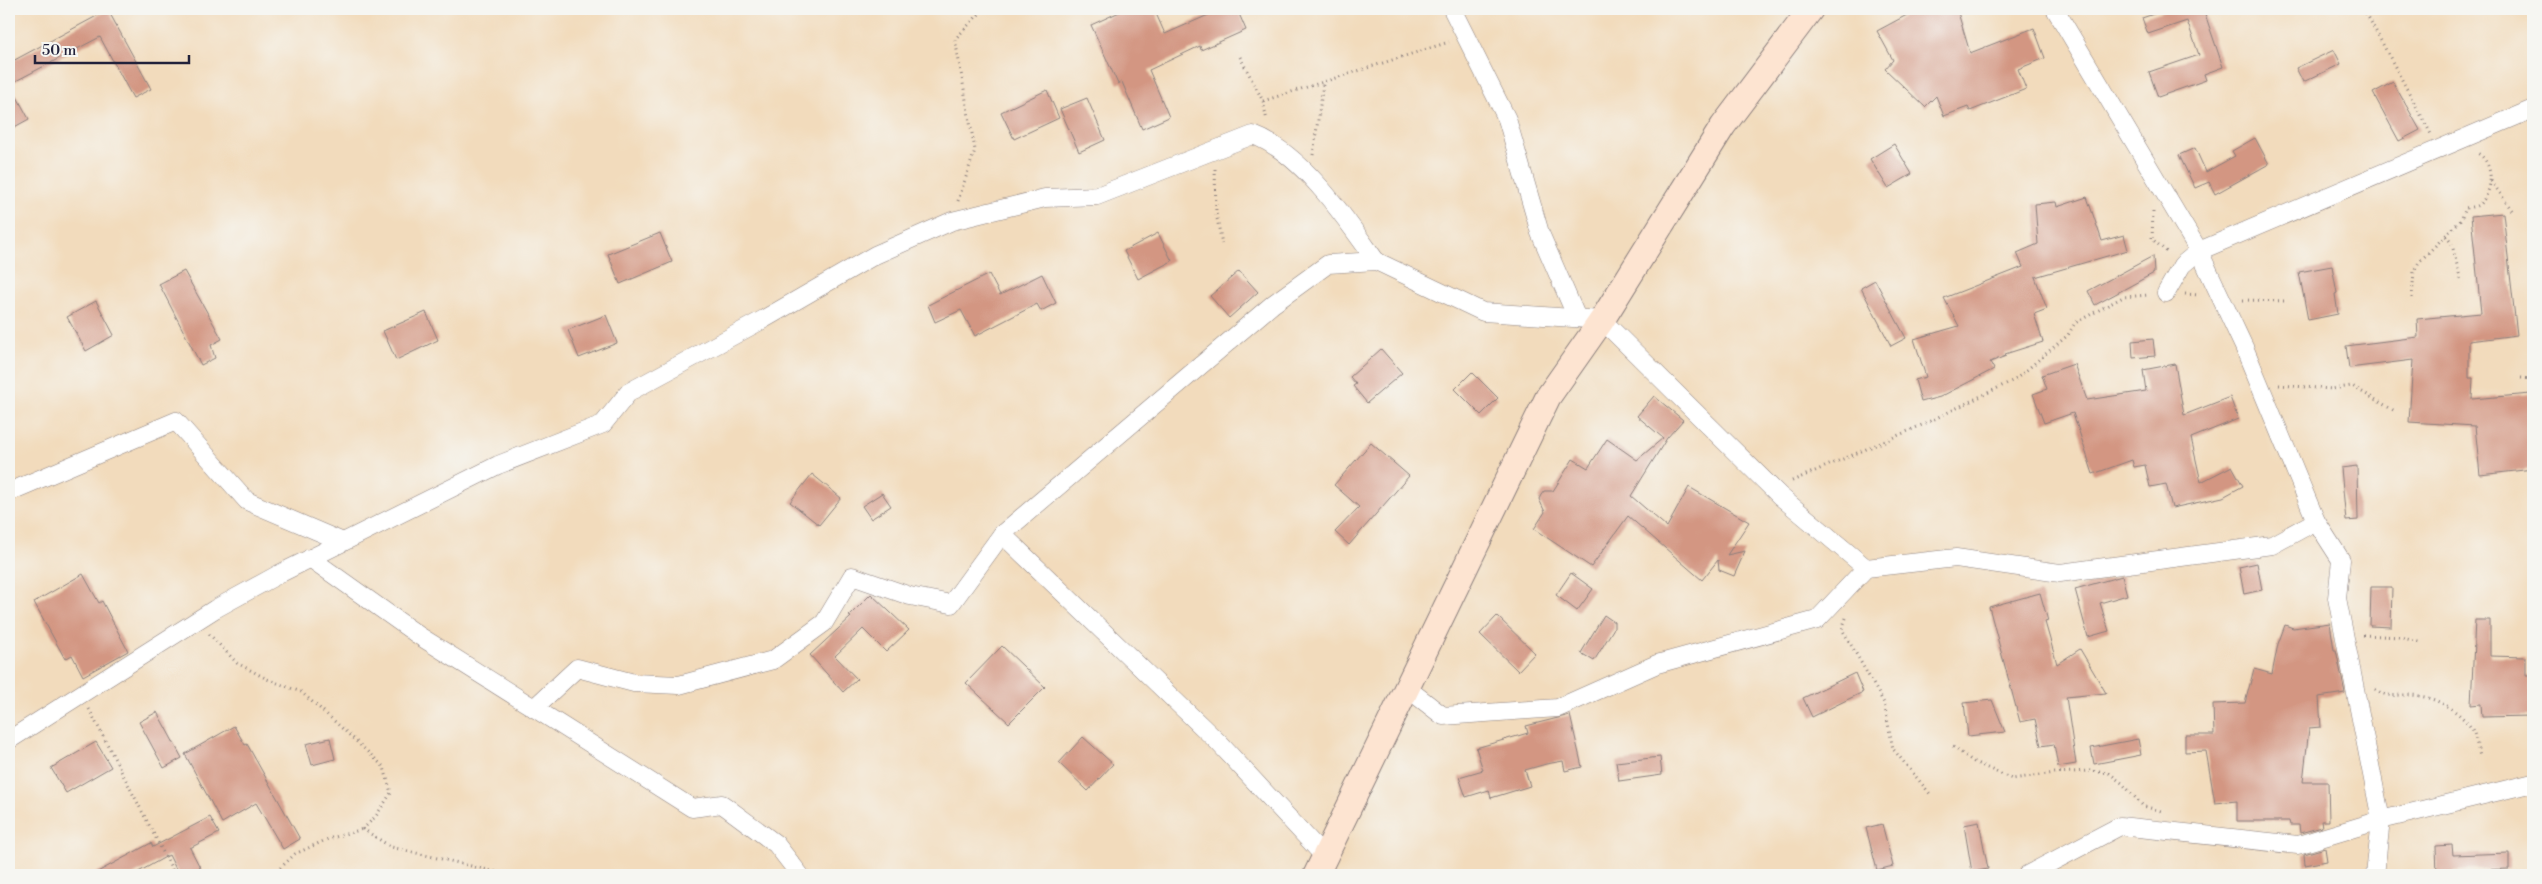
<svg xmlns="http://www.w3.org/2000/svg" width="2542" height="884" font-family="'Libre Bodoni',serif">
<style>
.building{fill:#d39682}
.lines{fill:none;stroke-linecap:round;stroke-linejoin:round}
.minor-casing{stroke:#8a7e7c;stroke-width:19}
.secondary-casing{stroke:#8a7e7c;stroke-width:27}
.path{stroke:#8a7e7c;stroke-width:3;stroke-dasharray:1 4;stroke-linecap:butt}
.minor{stroke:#fff;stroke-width:18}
.secondary{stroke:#fde4d1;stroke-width:25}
</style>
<rect width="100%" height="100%" fill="#f6f6f2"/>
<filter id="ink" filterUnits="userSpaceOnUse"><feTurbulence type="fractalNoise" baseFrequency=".02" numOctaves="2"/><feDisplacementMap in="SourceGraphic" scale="10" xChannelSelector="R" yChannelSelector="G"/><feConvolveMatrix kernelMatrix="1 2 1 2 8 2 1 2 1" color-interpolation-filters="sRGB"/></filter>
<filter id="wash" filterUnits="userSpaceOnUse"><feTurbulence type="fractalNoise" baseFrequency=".0096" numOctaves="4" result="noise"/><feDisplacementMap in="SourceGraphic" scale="20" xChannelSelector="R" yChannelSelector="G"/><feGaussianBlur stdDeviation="1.12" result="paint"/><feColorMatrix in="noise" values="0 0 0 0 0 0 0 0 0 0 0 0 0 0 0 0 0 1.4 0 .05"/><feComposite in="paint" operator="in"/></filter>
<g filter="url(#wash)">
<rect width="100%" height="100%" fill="#f2dbbc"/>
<g id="blocks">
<!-- building -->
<g class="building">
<path d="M1126,9H1154L1165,34L1222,9H1237L1246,30L1201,50L1200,46L1149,70L1169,117L1142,129L1122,82L1118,84L1091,25Z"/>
<path d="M1918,9H1957L1970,53L2034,28L2045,58L2018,69L2026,89L1970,111L1968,107L1944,116L1936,96L1925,107L1885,69L1893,60L1877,31Z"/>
<path d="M2168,9H2213V12L2205,14L2223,67L2204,74L2206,80L2158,97L2149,72L2199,55L2187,21L2148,34L2142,18Z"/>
<path d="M108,10L151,89L133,98L100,37L10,84L29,119L9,130V63Z"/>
<path d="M2334,50L2341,64L2303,82L2296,68Z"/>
<path d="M2393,82L2420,130L2399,141L2373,93Z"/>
<path d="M1047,90L1059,118L1014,139L1001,112Z"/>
<path d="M1087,98L1105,140L1079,152L1060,109Z"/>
<path d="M2255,138L2269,164L2215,194L2209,182L2195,188L2179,155L2195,148L2206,172L2235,156L2232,151Z"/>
<path d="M1894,144L1912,174L1888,188L1870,159Z"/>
<path d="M2087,197L2102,241L2124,235L2128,250L2035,277L2047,309L2034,314L2043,342L2005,354L2006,356L1990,362L1994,369L1940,397L1921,402L1915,380L1926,377L1914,339L1959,326L1944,298L2023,267L2017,253L2038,244L2035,204L2056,202L2057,207Z"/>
<path d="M2503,213L2517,335L2469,341V378H2473L2472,399L2531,394L2533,469L2480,475L2475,426L2409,422L2413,360L2349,368L2346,346L2418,337L2417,319L2481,313L2471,216Z"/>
<path d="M660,233L672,262L620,284L608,254Z"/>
<path d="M1158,233L1172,261L1138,279L1124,251Z"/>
<path d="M2153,256L2154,273L2095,305L2088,291Z"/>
<path d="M2332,266L2337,293L2335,294L2338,314L2308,320L2299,272Z"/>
<path d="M184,271L222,339L211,345L215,358L201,365L159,284Z"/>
<path d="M1239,271L1258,292L1229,318L1210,296Z"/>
<path d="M989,274L1000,295L1042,274L1056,303L1041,311L1037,304L975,336L961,310L935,322L928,305Z"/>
<path d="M1875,280L1906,338L1891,346L1861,288Z"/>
<path d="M96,301L114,335L86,351L67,317Z"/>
<path d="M426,312L438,340L396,360L383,331Z"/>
<path d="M606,315L617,343L579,358L568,330Z"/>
<path d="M2153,339L2155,356L2133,358L2132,341Z"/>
<path d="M1381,349L1402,373L1367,403L1353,386L1356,384L1350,377Z"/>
<path d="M2074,364L2087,400L2146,391L2143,370L2175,364L2184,415L2230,397L2238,419L2191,438L2201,482L2232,466L2243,486L2223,497L2172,508L2166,484L2150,487L2145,465L2134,467L2132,460L2093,474L2073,413L2044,423L2033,394L2047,389L2042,375Z"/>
<path d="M1472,372L1498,398L1481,415L1455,389Z"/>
<path d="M1654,396L1683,420L1667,438L1631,496L1667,527L1689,487L1749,522L1727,555L1745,551L1734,576L1719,570L1718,560L1702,580L1628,516L1591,567L1534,529L1545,512L1539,499L1541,495L1544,491H1553L1573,459L1588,468L1607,439L1637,460L1663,438L1637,416Z"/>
<path d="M1371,443L1409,476L1349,545L1335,532L1359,507L1334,485Z"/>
<path d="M2357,466L2358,520L2346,521L2341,468Z"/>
<path d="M812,474L841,498L819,525L790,502Z"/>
<path d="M882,493L891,506L871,519L862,506Z"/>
<path d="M2257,563L2262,590L2244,594L2239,567Z"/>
<path d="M1571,573L1593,589L1577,611L1556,595Z"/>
<path d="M83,574L99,603L102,601L128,651L83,676L72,655L65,659L34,602Z"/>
<path d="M2122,576L2127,595L2100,603L2109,631L2088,637L2075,589Z"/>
<path d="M2371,587H2392L2391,627L2370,626Z"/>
<path d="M2040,593L2048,621L2045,622L2057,664L2080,649L2106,693L2066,697L2076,764L2058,767L2054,744L2041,746L2035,719L2020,722L1989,607Z"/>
<path d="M871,594L909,630L886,652L863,629L835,656L857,679L843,692L810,655L851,617L849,616Z"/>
<path d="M1604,615L1614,622V628L1594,661L1581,653Z"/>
<path d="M1497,616L1535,653L1518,671L1480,634Z"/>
<path d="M2475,620H2490V656L2526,657V675H2530L2531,716L2482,717L2481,704L2471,705Z"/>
<path d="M2330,623L2334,650H2336L2345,693L2319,697L2321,727L2309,728L2303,782H2328L2329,821H2321L2322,827L2300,833L2299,825H2290L2289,821H2237V801L2215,803L2206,751L2185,752V735H2214L2213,704L2245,703L2254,669L2272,674L2278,644L2285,625L2293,628Z"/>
<path d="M1002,646L1045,687L1009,723L966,683Z"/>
<path d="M1855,673L1863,692L1812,717L1803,698Z"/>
<path d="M1992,700L2005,732L1968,736L1964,703Z"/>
<path d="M157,712L182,758L164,768L139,722Z"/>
<path d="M1570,715L1582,767L1565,771L1563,761L1546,764L1525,770L1530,786L1491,798L1489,790L1466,797L1459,777L1483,770L1476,748L1528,733L1526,726Z"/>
<path d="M234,726L245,745L247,744L300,839L283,849L256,803L222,823L185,754Z"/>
<path d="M1083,737L1113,764L1088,791L1059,763Z"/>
<path d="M330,738L335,759L312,765L306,744Z"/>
<path d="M2138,739L2141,755L2094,764L2091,748Z"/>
<path d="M96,742L111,767L66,793L51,768Z"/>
<path d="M1660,757L1662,775L1619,781L1616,762Z"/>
<path d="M210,817L219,833L190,848L204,875H179L169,855L133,875H92L151,843L153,847Z"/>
<path d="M1979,822L1988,869L1972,872L1964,825Z"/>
<path d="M1882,824L1893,866L1877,870L1866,828Z"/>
<path d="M2452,845L2453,855L2509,853V869L2453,871L2454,875H2437L2436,846Z"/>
<path d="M2325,848L2327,861L2305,865L2304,854Z"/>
</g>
</g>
</g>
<g filter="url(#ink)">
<use href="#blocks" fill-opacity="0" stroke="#8a7e7c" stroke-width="1"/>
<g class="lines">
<defs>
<g id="minor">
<path d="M1452,9L1507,119L1540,233L1577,318"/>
<path d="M2055,9L2199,251L2533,109"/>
<path d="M2166,293L2182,265L2199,251L2244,347L2316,521L2341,560L2337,598L2381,820L2375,875"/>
<path d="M9,492L176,421L247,501L343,542"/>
<path d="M1002,534L1219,743L1325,857"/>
<path d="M310,558L418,635L534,708L577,668L634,683L679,685L773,660L824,623L852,576L910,596L951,604L1002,534L1273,304L1328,264L1376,261L1483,312L1602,320L1780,496L1866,568L1956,558L2060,573L2272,545L2316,521"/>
<path d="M1407,688L1443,716L1558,708L1657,664L1817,620L1866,568"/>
<path d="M534,708L692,808L722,804L776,844L800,875"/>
<path d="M9,740L215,609L279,574L498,465L603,424L629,392L764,319L875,255L952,221L1045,198L1097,196L1253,135C1302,153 1346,219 1376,261"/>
<path d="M2027,875L2120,826L2298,845L2381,820L2533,783"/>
</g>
<path id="secondary" d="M1316,875L1548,397L1602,320L1723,126L1811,9"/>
</defs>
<!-- minor casing -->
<use href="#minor" class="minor-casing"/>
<!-- secondary casing -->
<use href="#secondary" class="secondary-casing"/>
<!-- path -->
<g class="path">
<path d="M2364,9L2431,134"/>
<path d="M1240,57L1263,101L1267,121"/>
<path d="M1263,101L1449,42"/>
<path d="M1313,155L1323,84"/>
<path d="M1215,169L1216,213L1222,244"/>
<path d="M2491,181L2514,213"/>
<path d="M958,201L975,150L955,39L984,9"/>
<path d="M2153,212L2152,239L2168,253"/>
<path d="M2446,236L2452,244L2461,282"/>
<path d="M2185,294L2199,295"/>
<path d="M2412,298L2414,271L2419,262L2461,220L2466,208C2470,207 2475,207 2478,205C2494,194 2495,162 2477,153"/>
<path d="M2243,300L2287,301"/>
<path d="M2521,378L2533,379"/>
<path d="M2279,385L2332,389L2352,386L2395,411"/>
<path d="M1792,481L1922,425L2016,379L2068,335L2075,323L2123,297L2149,295"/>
<path d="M1846,618L1842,629L1884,703L1893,749L1931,795"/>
<path d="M209,634L237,663L267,679L301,692L332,719L384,767L391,793L376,816L363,829L391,847L509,875"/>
<path d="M2363,635L2400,637L2422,643"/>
<path d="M2375,689C2387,698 2395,695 2408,695C2433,695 2458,709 2472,729C2476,736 2477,747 2480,756"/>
<path d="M89,709L175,875"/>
<path d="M1953,747L1974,762L2012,779L2055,773L2090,771L2109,773L2122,783L2143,806L2161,811"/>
<path d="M273,875L295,854L328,839L363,829"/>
</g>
<!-- minor -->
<use href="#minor" class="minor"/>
<!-- secondary -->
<use href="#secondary" class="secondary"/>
</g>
</g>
<!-- margin -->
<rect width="2542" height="884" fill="none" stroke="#f6f6f2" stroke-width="30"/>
<!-- scale -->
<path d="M35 55v8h154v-8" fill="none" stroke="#22223b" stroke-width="2.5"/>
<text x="42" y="55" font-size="15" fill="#22223b" stroke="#f6f6f2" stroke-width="4" paint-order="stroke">50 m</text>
</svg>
